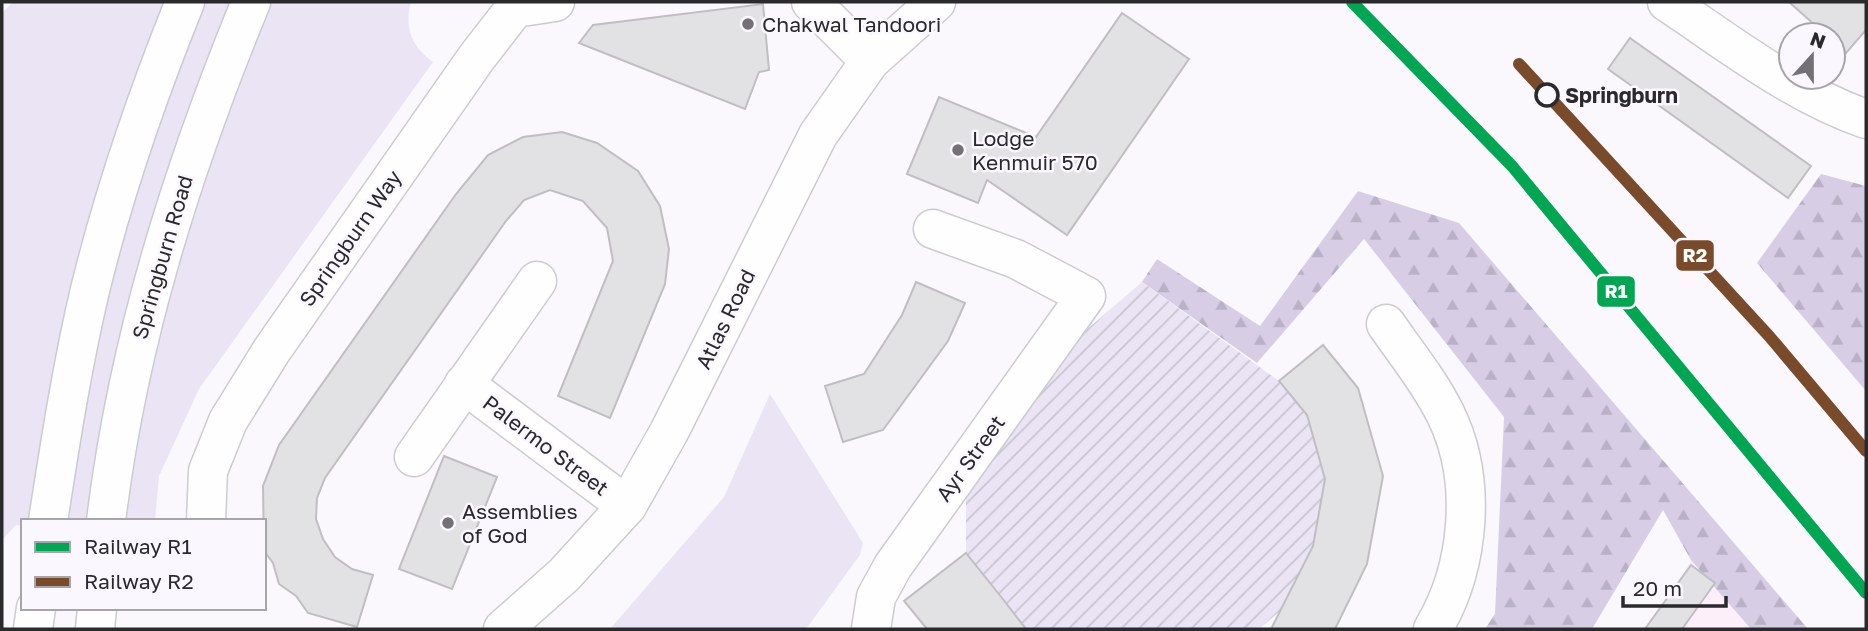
<svg xmlns="http://www.w3.org/2000/svg" width="1868" height="631" font-family="'Golos Text',sans-serif">
<style>
.education{fill:#fceffa}
.grass{fill:#eae4f4}
.forest{fill:url(#forest-firs)}
.garden{fill:url(#garden-furrows)}
.building{fill:#e2e1e4;stroke:#c0bec2;stroke-width:2}
.lines{fill:none;stroke-linecap:round;stroke-linejoin:round}
.minor-casing{stroke:#cccbcf;stroke-width:41}
.major-casing{stroke:#cccbcf;stroke-width:41}
.minor{stroke:#fefeff;stroke-width:38}
.major{stroke:#fefeff;stroke-width:38}
.rail-1-casing{stroke:#faf7fe;stroke-width:18}
.rail-2-casing{stroke:#faf7fe;stroke-width:18}
.rail-1{stroke:#00a651;stroke-width:12}
.rail-2{stroke:#7a4b2a;stroke-width:12}
.poi-dot{fill:#737175;stroke:#faf7fe;stroke-width:2.5}
.stop-dot{fill:#faf7fe;stroke:#2a292c;stroke-width:3.5}
.labels{text-anchor:middle;dominant-baseline:central;stroke-width:5;stroke-linejoin:round;paint-order:stroke}
.poi-label{font-size:21px;fill:#2a292c;stroke:#faf7fe;text-anchor:start}
.stop-label{font-size:21px;font-weight:bold;fill:#2a292c;stroke:#faf7fe;text-anchor:start}
.street-label{font-size:21px;fill:#2a292c;stroke:#faf7fe}
.line-badge{stroke:#faf7fe;stroke-width:2.5}
.badge-label{font-size:19px;text-anchor:middle;font-weight:bold;fill:#fff}
</style>
<defs>
<pattern id="forest-firs" width="22" height="20" patternUnits="userSpaceOnUse" patternTransform="scale(1.75)"><rect width="22" height="20" fill="#d7cee5"/><path d="M5 1l3.5 6h-7zM16 11l3.5 6h-7z" fill="#b9b1c5"/></pattern>
<pattern id="garden-furrows" width="10" height="10" patternUnits="userSpaceOnUse" patternTransform="scale(1.75)"><rect width="10" height="10" fill="#eae4f4"/><path d="M-1 1l2-2M0 10L10 0M9 11l2-2" fill="none" stroke="#c9c4d1"/></pattern>
</defs>
<rect width="100%" height="100%" fill="#faf8fd"/>
<!-- education -->
<path class="education" d="M1691,560L1751,629H1656Z"/>
<!-- grass -->
<g class="grass">
<path d="M13,2H411C404,27 411,46 433,62L199,389L159,476L155,521H23V526L16,525L2,540V13Z"/>
<path d="M770,394L863,543L860,555L806,629H610L724,497Z"/>
</g>
<!-- forest -->
<g class="forest">
<path d="M1821,174L1866,186V391L1757,263Z"/>
<path d="M1358,191L1459,223L1808,629H1751L1691,560L1663,510L1592,629H1485L1495,614L1504,417L1364,239L1257,363L1142,282L1157,259L1260,326Z"/>
</g>
<!-- garden -->
<path class="garden" d="M1142,282L1279,381L1307,415L1325,479L1313,546L1280,611L1259,629H1026L966,553V487L1077,338Z"/>
<!-- building -->
<g class="building">
<path d="M1789,2H1866V30L1846,53L1833,41V35H1826Z"/>
<path d="M763,4L769,70L759,72L745,109L579,43L593,25Z"/>
<path d="M1122,13L1189,59L1067,235L987,180L978,203L907,174L939,97L1036,137Z"/>
<path d="M1630,38L1811,166L1788,198L1608,69Z"/>
<path d="M562,132L597,143L638,171L660,206L669,249L665,284L610,418L558,396L613,261L607,228L583,201L550,190L524,200L506,221L325,478L317,498L316,519L323,539L335,557L352,569L373,575L357,627L308,613L296,596L279,584L273,563L264,551L263,486L279,445L456,194L488,155L523,137Z"/>
<path d="M916,282L965,303L948,341L883,430L843,442L825,386L864,374L902,315Z"/>
<path d="M1323,345L1358,388L1383,476L1367,564L1335,629H1271L1313,546L1325,479L1307,415L1279,381Z"/>
<path d="M444,456L497,477L452,589L399,569Z"/>
<path d="M966,553L1002,598L1026,629H927L904,601Z"/>
<path d="M1691,565L1715,583L1682,629H1645Z"/>
</g>
<g class="lines">
<defs>
<g id="minor">
<path d="M811,2L870,61"/>
<path d="M1667,2C1730,44 1794,94 1866,119"/>
<path d="M1386,324C1406,353 1429,381 1445,413C1478,479 1470,567 1433,629"/>
<path d="M464,384L627,506"/>
<path d="M414,457L537,281"/>
<path d="M206,521L208,471L228,421L272,350L477,57L515,8L555,2"/>
<path d="M503,629L564,575L627,506L669,432L818,135L870,61L936,2"/>
<path d="M871,629L876,597L893,566L1086,296L1016,259L933,229"/>
</g>
<g id="major">
<path d="M48,521C60,444 72,366 90,290C114,192 147,96 185,2"/>
<path d="M106,521C128,340 182,170 251,2"/>
<path d="M33,629L36,608"/>
<path d="M95,629L97,608"/>
</g>
</defs>
<!-- minor casing -->
<use href="#minor" class="minor-casing"/>
<!-- major casing -->
<use href="#major" class="major-casing"/>
<!-- minor -->
<use href="#minor" class="minor"/>
<!-- major -->
<use href="#major" class="major"/>
<defs>
<path id="rail-1" d="M1352,2L1512,166L1866,593"/>
<path id="rail-2" d="M1519,64L1769,336L1866,451"/>
</defs>
<!-- rail-1 casing -->
<use href="#rail-1" class="rail-1-casing"/>
<!-- rail-2 casing -->
<use href="#rail-2" class="rail-2-casing"/>
<!-- rail-1 -->
<use href="#rail-1" class="rail-1"/>
<!-- rail-2 -->
<use href="#rail-2" class="rail-2"/>
</g>
<!-- markers -->
<g class="poi-dot">
<circle cx="748" cy="24" r="7"/>
<circle cx="958" cy="150" r="7"/>
<circle cx="448" cy="523" r="7"/>
</g>
<circle class="stop-dot" cx="1547" cy="95" r="11"/>
<g class="labels">
<!-- poi labels -->
<g class="poi-label">
<text x="762" y="24">Chakwal Tandoori</text>
<text x="972" y="138">Lodge<tspan x="972" dy="24">Kenmuir 570</tspan></text>
<text x="462" y="511">Assemblies<tspan x="462" dy="24">of God</tspan></text>
</g>
<!-- stop labels -->
<g class="stop-label">
<text x="1565" y="95">Springburn</text>
</g>
<!-- street labels -->
<g class="street-label">
<text transform="translate(350 238) rotate(-55)">Springburn Way</text>
<text transform="translate(162 257) rotate(-74)">Springburn Road</text>
<text transform="translate(725 319) rotate(-64)">Atlas Road</text>
<text transform="translate(546 445) rotate(37)">Palermo Street</text>
<text transform="translate(970 458) rotate(-54)">Ayr Street</text>
</g>
</g>
<g class="line-badge">
<rect x="1675" y="239" width="40" height="33" rx="7" fill="#7a4b2a"/>
<rect x="1596" y="275" width="40" height="33" rx="7" fill="#00a651"/>
</g>
<g class="badge-label">
<text x="1695" y="262">R2</text>
<text x="1616" y="298">R1</text>
</g>
<!-- border -->
<rect width="1868" height="631" fill="none" stroke="#2a292c" stroke-width="7"/>
<!-- legend -->
<rect x="21" y="519" width="245" height="91" fill="#faf7fe" stroke="#a7a5aa" stroke-width="2"/>
<rect x="35" y="542" width="35" height="10" fill="#00a651" stroke="#a7a5aa" stroke-width="2"/>
<text x="84" y="554" font-size="21" fill="#2a292c">Railway R1</text>
<rect x="35" y="577" width="35" height="10" fill="#7a4b2a" stroke="#a7a5aa" stroke-width="2"/>
<text x="84" y="589" font-size="21" fill="#2a292c">Railway R2</text>
<!-- north arrow -->
<g transform="translate(1812 56) rotate(21)"><circle r="33" fill="#faf7fe" stroke="#a7a5aa" stroke-width="2"/>
<path d="M0-5L12 26L0 18L-12 26Z" fill="#737175"/>
<text y="-10" font-size="19" font-weight="bold" text-anchor="middle" fill="#2a292c">N</text>
</g>
<!-- scale -->
<path d="M1623 596v10h103v-10" fill="none" stroke="#2a292c" stroke-width="3.5"/>
<text x="1633" y="596" font-size="21" fill="#2a292c" stroke="#faf7fe" stroke-width="5" paint-order="stroke">20 m</text>
</svg>
